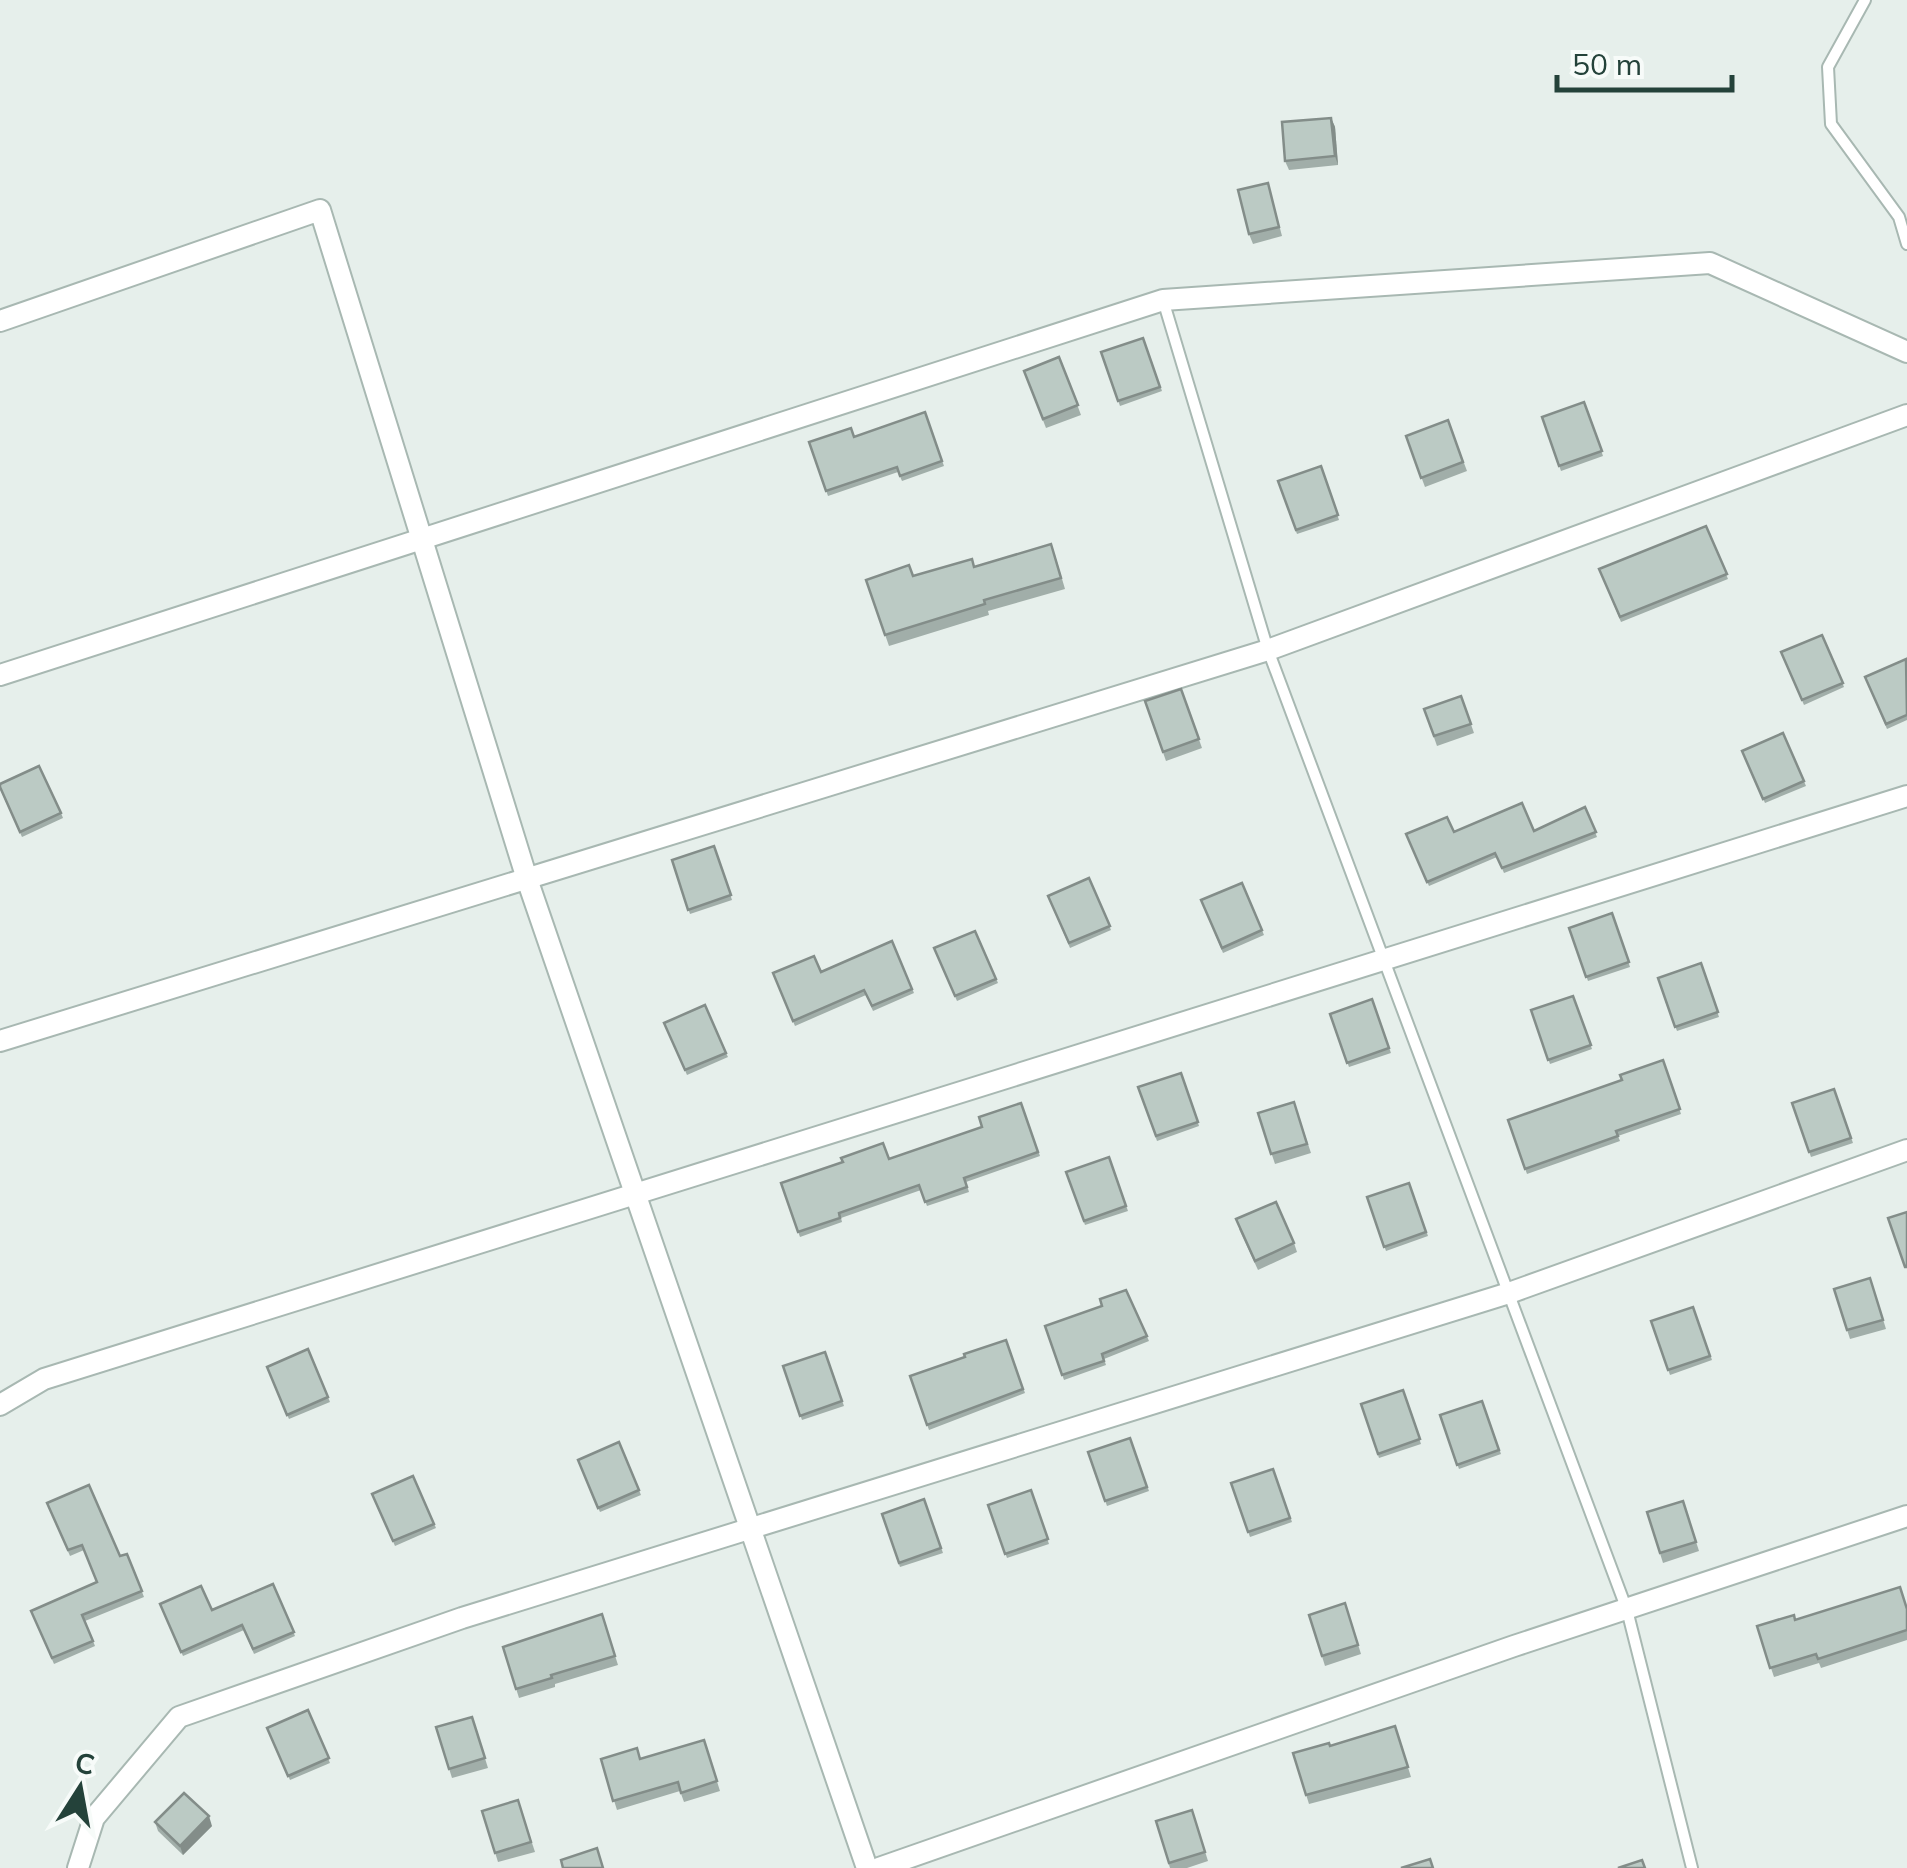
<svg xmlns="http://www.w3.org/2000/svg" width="1907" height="1868" font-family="Mulish,sans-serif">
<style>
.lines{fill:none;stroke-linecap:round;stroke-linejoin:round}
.lane-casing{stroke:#a8b8b2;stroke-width:14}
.street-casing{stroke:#a8b8b2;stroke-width:24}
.lane{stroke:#fff;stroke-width:10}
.street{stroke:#fff;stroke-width:20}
.wall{fill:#a1aea9}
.shaded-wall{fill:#838d89}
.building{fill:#bbcac4;stroke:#838d89;stroke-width:2.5}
</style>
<rect width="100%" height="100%" fill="#e6efeb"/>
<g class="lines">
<defs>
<g id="lane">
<path d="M1865,0L1828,67L1831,124L1899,217L1907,244"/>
<path d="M1163,300L1268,650L1627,1610L1692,1868"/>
</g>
<g id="street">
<path d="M0,321L320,210L527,879L867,1868"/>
<path d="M0,675L1163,300L1710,263L1907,352"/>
<path d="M0,1041L1268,650L1907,415"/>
<path d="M0,1405L44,1379L1907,796"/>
<path d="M78,1868L94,1818L179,1717L462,1618L1509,1293L1907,1150"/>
<path d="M879,1868L1514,1646L1907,1516"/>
</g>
</defs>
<!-- lane casing -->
<use href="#lane" class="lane-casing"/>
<!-- street casing -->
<use href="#street" class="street-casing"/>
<!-- lane -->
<use href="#lane" class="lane"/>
<!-- street -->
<use href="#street" class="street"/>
</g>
<!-- wall -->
<g class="wall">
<path d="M1331,118L1335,127L1338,165L1289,170L1285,161Z"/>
<path d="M1268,183L1282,236L1253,244L1249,234Z"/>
<path d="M1143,338L1162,391L1120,406L1101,352Z"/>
<path d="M1059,357L1081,415L1046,428L1024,371Z"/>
<path d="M1584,402L1603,456L1561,471L1542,417Z"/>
<path d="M925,412L944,466L902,481L898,472L828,496L809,442L855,437Z"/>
<path d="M1448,420L1467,471L1425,487L1406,436Z"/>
<path d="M1321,466L1339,520L1297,534L1278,481Z"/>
<path d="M1706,526L1728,579L1621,622L1599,569Z"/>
<path d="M1055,555L1065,589L988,611L989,615L889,646L866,580L913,576Z"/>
<path d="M1822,635L1844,687L1804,705L1781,652Z"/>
<path d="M1907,662V720L1887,729L1865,677Z"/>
<path d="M1181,689L1202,748L1166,761L1145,701Z"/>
<path d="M1461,696L1474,733L1437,746L1424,709Z"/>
<path d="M1783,733L1806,786L1765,803L1742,751Z"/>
<path d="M0,789L61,813L63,818L22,837Z"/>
<path d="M1585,807L1597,837L1504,873L1497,857L1429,886L1406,834L1534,831Z"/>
<path d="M714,846L732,900L690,914L672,860Z"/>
<path d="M1089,878L1111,930L1070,948L1048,896Z"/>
<path d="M1242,883L1264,935L1223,953L1201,900Z"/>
<path d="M1612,913L1630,967L1588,981L1569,928Z"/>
<path d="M975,931L998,983L957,1001L934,948Z"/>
<path d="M892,941L914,993L873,1011L866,995L795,1026L773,973L821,972Z"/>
<path d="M1701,963L1719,1017L1677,1031L1658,978Z"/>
<path d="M1573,996L1592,1049L1550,1064L1531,1010Z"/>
<path d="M1372,999L1391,1053L1349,1067L1330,1014Z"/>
<path d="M664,1023L726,1053L728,1057L687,1075Z"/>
<path d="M1663,1060L1681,1114L1618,1136L1620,1141L1527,1174L1508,1120L1622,1080Z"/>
<path d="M1181,1073L1199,1126L1157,1141L1138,1087Z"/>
<path d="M1834,1089L1853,1143L1811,1157L1792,1103Z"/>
<path d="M1294,1102L1311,1153L1275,1164L1258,1113Z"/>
<path d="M1021,1103L1040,1156L966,1182L969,1192L927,1206L921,1190L841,1218L842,1222L800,1237L781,1183L889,1159L982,1127Z"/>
<path d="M1109,1157L1128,1211L1085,1225L1066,1172Z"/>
<path d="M1409,1183L1428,1236L1386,1251L1367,1197Z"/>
<path d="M1239,1229L1294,1243L1297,1252L1258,1270Z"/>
<path d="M1870,1278L1886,1329L1850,1339L1834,1289Z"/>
<path d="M1126,1290L1149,1341L1104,1359L1106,1365L1064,1380L1045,1326L1102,1306Z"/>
<path d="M1693,1307L1712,1360L1670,1375L1651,1321Z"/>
<path d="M1006,1340L1025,1393L929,1430L910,1376L965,1357Z"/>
<path d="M308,1349L330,1402L289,1419L267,1367Z"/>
<path d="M825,1352L844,1406L802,1420L783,1366Z"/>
<path d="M1403,1390L1421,1444L1379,1458L1361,1404Z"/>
<path d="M1482,1401L1501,1454L1459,1469L1440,1415Z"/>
<path d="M1130,1438L1149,1491L1107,1506L1088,1452Z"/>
<path d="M619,1442L641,1495L600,1512L578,1460Z"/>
<path d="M1273,1469L1292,1522L1250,1537L1231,1483Z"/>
<path d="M413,1476L436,1528L395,1546L372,1494Z"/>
<path d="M1031,1490L1049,1544L1007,1558L988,1505Z"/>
<path d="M924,1499L943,1553L900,1567L882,1514Z"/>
<path d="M1683,1501L1699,1551L1663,1563L1647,1512Z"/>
<path d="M47,1503L120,1556L127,1554L144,1597L85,1621L95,1646L54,1664L31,1611L97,1582L84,1550L70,1556Z"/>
<path d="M273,1584L295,1636L254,1654L244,1630L183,1656L160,1604L212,1610Z"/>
<path d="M1345,1603L1361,1654L1325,1666L1309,1615Z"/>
<path d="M1907,1607V1640L1821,1668L1819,1663L1774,1677L1757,1626Z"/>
<path d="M602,1614L618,1665L555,1684V1687L519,1698L503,1647Z"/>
<path d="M308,1710L330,1763L290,1780L267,1728Z"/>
<path d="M472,1717L488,1768L452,1778L436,1727Z"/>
<path d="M1395,1726L1411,1777L1309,1804L1293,1753L1330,1746Z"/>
<path d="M704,1740L720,1791L684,1802L680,1791L617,1810L601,1759H640Z"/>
<path d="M518,1800L535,1852L498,1862L482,1811Z"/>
<path d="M1192,1810L1208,1861L1187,1868H1170L1156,1821Z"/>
<path d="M155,1822L212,1826L183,1855L158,1831Z"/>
</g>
<!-- shaded-wall -->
<g class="shaded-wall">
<path d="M1331,118L1335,127L1338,165L1335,156Z"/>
<path d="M209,1816L212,1826L183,1855L180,1846Z"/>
</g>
<!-- building -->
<g class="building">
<path d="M1331,118L1335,156L1285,161L1282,122Z"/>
<path d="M1268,183L1279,227L1249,234L1238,190Z"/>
<path d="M1143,338L1160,387L1118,401L1101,352Z"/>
<path d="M1059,357L1078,405L1043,419L1024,371Z"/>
<path d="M1584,402L1602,451L1559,466L1542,417Z"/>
<path d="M925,412L942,461L900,476L897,467L826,491L809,442L851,428L854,437Z"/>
<path d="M1448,420L1463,462L1421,478L1406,436Z"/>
<path d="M1321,466L1338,515L1296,530L1278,481Z"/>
<path d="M1706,526L1727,574L1620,617L1599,569Z"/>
<path d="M1051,544L1061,578L984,600L985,604L885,635L866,580L909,565L913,576L972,559L974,567Z"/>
<path d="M1822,635L1843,683L1802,700L1781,652Z"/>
<path d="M1906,659L1907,715L1886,724L1865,677Z"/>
<path d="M1181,689L1199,739L1163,752L1145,701Z"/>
<path d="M1461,696L1471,724L1434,736L1424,709Z"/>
<path d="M1783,733L1804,781L1763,799L1742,751Z"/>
<path d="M39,766L61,813L20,832L0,787V784Z"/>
<path d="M1522,803L1534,831L1585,807L1596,832L1502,868L1495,853L1427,882L1406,834L1447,817L1454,832Z"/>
<path d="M714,846L731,895L688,910L672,860Z"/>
<path d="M1089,878L1110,926L1069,943L1048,896Z"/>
<path d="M1242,883L1262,930L1222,948L1201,900Z"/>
<path d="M1612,913L1629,962L1586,977L1569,928Z"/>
<path d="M975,931L996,979L955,996L934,948Z"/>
<path d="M892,941L912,989L872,1006L864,990L793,1021L773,973L814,956L821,972Z"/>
<path d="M1701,963L1718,1012L1675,1027L1658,978Z"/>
<path d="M1573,996L1591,1045L1548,1060L1531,1010Z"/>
<path d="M1372,999L1389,1048L1347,1063L1330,1014Z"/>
<path d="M705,1005L726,1053L685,1070L664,1023Z"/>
<path d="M1663,1060L1680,1109L1616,1131L1618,1136L1525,1169L1508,1120L1622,1080L1620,1075Z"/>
<path d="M1181,1073L1198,1122L1156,1136L1138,1087Z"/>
<path d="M1834,1089L1851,1138L1809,1152L1792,1103Z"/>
<path d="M1294,1102L1307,1144L1271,1154L1258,1113Z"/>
<path d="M1021,1103L1038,1152L964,1178L967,1187L925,1202L919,1185L839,1213L840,1218L798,1232L781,1183L843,1162L841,1158L883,1143L889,1159L982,1127L979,1117Z"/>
<path d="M1109,1157L1126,1206L1084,1221L1066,1172Z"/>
<path d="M1409,1183L1426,1232L1384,1247L1367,1197Z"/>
<path d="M1276,1202L1294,1243L1255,1261L1236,1219Z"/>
<path d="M1907,1212V1267H1905L1888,1218Z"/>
<path d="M1870,1278L1883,1320L1847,1330L1834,1289Z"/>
<path d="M1126,1290L1147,1336L1102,1354L1104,1361L1062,1375L1045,1326L1102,1306L1100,1299Z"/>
<path d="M1693,1307L1710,1356L1668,1370L1651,1321Z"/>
<path d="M1006,1340L1023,1389L927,1425L910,1376L965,1357L964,1354Z"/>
<path d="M308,1349L328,1397L287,1415L267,1367Z"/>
<path d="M825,1352L842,1401L800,1416L783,1366Z"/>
<path d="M1403,1390L1420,1439L1378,1454L1361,1404Z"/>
<path d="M1482,1401L1499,1450L1457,1465L1440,1415Z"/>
<path d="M1130,1438L1147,1487L1105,1501L1088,1452Z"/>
<path d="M619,1442L639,1490L598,1508L578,1460Z"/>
<path d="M1273,1469L1290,1518L1248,1532L1231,1483Z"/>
<path d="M413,1476L434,1524L393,1541L372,1494Z"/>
<path d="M89,1485L120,1556L127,1554L142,1591L82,1615L93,1641L52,1658L31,1611L97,1582L82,1545L68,1550L47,1503Z"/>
<path d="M1031,1490L1048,1539L1005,1554L988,1505Z"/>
<path d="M924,1499L941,1548L899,1563L882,1514Z"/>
<path d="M1683,1501L1696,1542L1660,1553L1647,1512Z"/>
<path d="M273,1584L294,1632L253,1649L242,1625L181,1652L160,1604L201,1586L212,1610Z"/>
<path d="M1900,1587L1907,1609V1630L1818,1659L1816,1654L1770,1668L1757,1626L1794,1615L1795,1620Z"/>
<path d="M1345,1603L1358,1645L1322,1656L1309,1615Z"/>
<path d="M602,1614L615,1656L551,1675L552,1678L516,1689L503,1647Z"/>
<path d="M308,1710L329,1758L288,1776L267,1728Z"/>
<path d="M472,1717L485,1758L449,1769L436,1727Z"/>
<path d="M1395,1726L1408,1767L1306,1795L1293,1753L1329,1743L1330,1746Z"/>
<path d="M704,1740L717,1781L681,1793L678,1782L613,1801L601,1759L637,1748L640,1759Z"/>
<path d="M184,1793L209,1816L180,1846L155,1822Z"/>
<path d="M518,1800L531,1842L495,1853L482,1811Z"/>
<path d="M1192,1810L1205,1852L1169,1863L1156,1821Z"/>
<path d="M597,1848L603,1868H563L561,1860Z"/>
<path d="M1430,1859L1433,1868H1401Z"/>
<path d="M1642,1860L1645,1868H1618Z"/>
</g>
<!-- north arrow -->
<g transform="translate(80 1788) rotate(11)" stroke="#f7fbf9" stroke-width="8" paint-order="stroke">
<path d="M0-8L18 38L0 25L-18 38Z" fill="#24423a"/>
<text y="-15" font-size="28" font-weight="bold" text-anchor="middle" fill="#24423a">С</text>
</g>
<!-- scale -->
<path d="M1557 75v15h175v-15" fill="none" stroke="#24423a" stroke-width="5"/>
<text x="1572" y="75" font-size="30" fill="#24423a" stroke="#f7fbf9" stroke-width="8" paint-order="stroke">50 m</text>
</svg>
